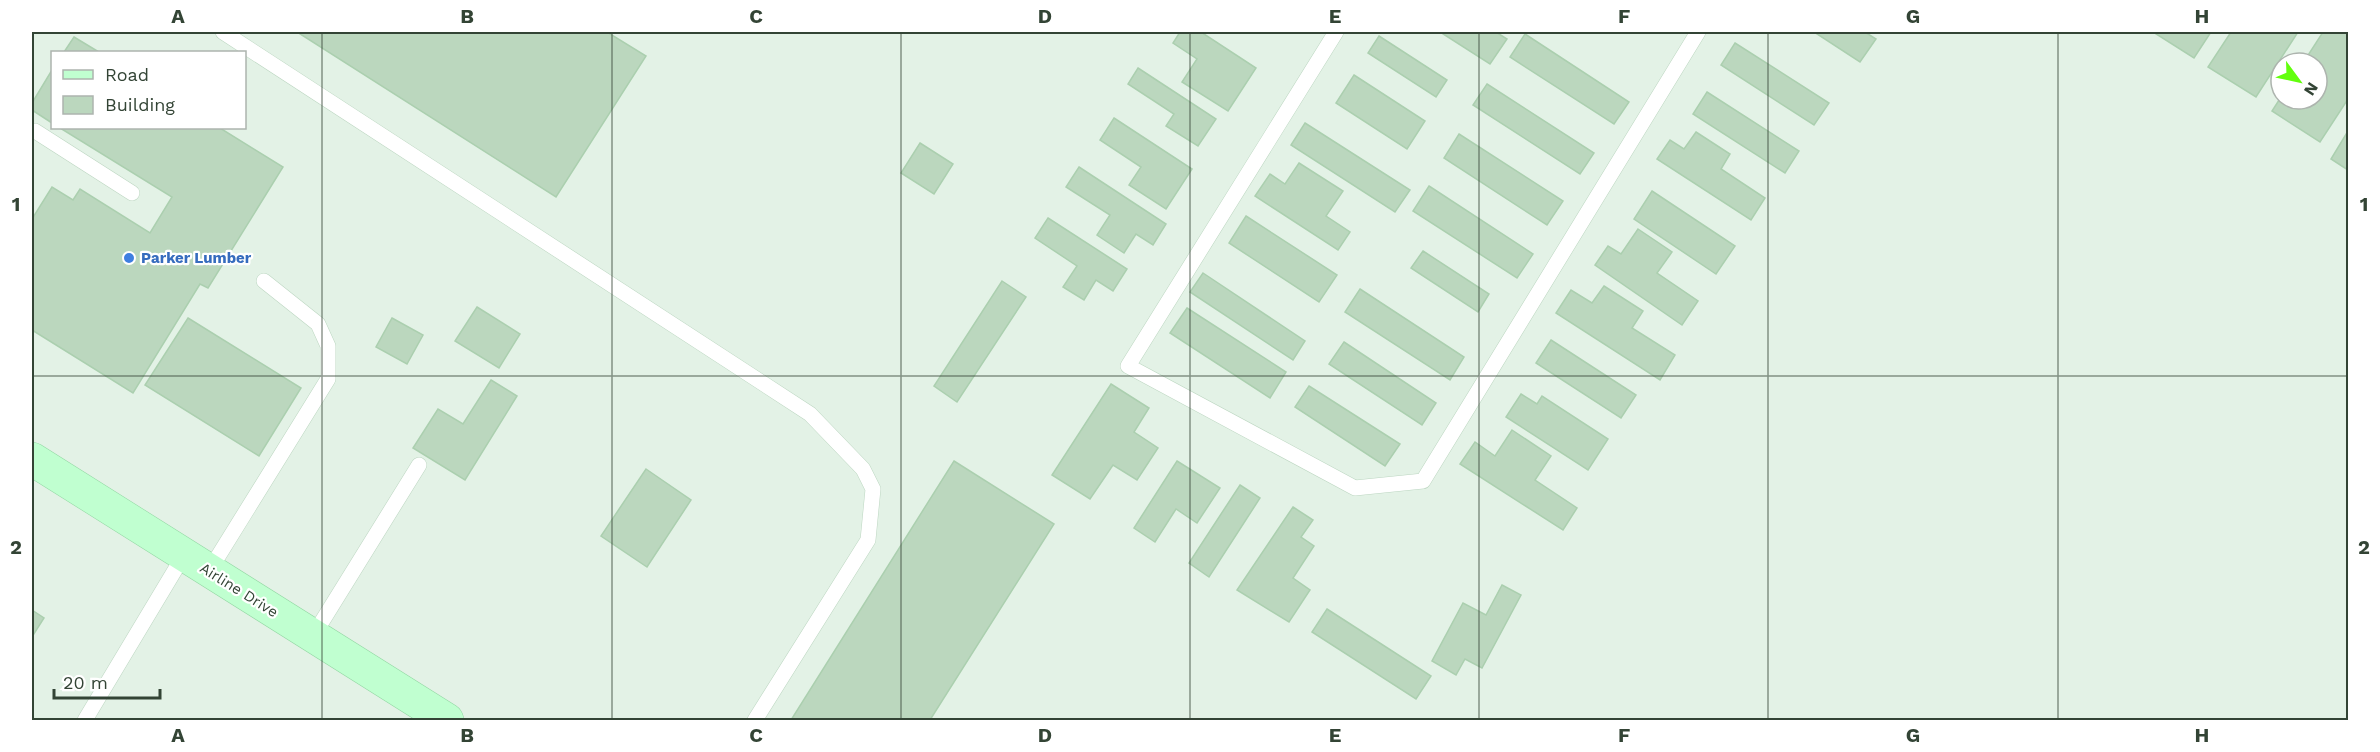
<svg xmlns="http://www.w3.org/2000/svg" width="2380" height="752" font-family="'Work Sans',sans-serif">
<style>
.building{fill:#bbd7be;stroke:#abcfaf;stroke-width:1.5}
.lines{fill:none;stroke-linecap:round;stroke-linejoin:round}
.service-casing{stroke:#bcd6c1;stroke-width:16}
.secondary-casing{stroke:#93d7a3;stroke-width:34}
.service{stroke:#fff;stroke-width:15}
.secondary{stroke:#c0ffd0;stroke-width:33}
.grid{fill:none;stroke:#334435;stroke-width:1.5;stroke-opacity:0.55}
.shop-dot{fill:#3f7fe0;stroke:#fff;stroke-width:2}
.labels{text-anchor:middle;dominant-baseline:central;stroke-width:4.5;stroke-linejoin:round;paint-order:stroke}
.shop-label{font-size:15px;font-weight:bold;fill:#366cbe;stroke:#fff;text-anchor:start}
.street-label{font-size:15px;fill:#334435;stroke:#fff}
.neatline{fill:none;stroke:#334435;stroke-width:2}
.grid-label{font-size:20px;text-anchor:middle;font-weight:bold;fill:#334435}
</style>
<rect width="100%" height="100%" fill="#e3f2e6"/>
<!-- building -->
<g class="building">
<path d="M297,32H607L646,56L556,197Z"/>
<path d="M1180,32H1201L1256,68L1228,111L1182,82L1197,59L1173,43Z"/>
<path d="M1440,32H1496L1507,39L1490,64Z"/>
<path d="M1814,32H1865L1876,39L1860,62Z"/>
<path d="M2153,32H2211L2194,58Z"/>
<path d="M2231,32H2298L2256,97L2208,67Z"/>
<path d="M2323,32H2348V99L2320,142L2272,111L2281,97V99H2317V63H2303Z"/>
<path d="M1525,34L1629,102L1614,124L1510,57Z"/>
<path d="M1379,36L1447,80L1436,97L1368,53Z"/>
<path d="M74,37L99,52H64Z"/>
<path d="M1735,43L1829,103L1814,125L1721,65Z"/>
<path d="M1138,68L1216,119L1198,146L1166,126L1174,114L1128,84Z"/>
<path d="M52,70V123L32,110V103Z"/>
<path d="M1354,75L1425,121L1407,149L1336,103Z"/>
<path d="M1487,84L1594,153L1580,174L1473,105Z"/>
<path d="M1707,92L1799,151L1785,173L1693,114Z"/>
<path d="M1114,118L1192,169L1166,209L1129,185L1141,167L1100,140Z"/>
<path d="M1305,123L1410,190L1395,212L1291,145Z"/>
<path d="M60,128H220L283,167L208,288L200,284L133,393L32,330V219L52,187L73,200L80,189L150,233L172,197Z"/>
<path d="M2348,131V170L2331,159Z"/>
<path d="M1696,132L1730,154L1721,169L1765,198L1751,220L1657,159L1670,140L1684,149Z"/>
<path d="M1459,134L1563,201L1547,225L1444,158Z"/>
<path d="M920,143L953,164L934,194L901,173Z"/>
<path d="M1299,163L1343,191L1326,216L1350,232L1338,250L1255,196L1270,174L1285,184Z"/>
<path d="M1079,167L1166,224L1153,245L1136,234L1124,253L1097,235L1110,215L1066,187Z"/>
<path d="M1429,186L1533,254L1517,278L1413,211Z"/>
<path d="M1652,191L1735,246L1716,274L1634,219Z"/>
<path d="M1246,216L1337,275L1319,302L1229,243Z"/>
<path d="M1048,218L1127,269L1113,291L1096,280L1084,300L1063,287L1077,266L1035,238Z"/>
<path d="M1638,229L1672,252L1657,273L1698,301L1682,325L1595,265L1608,246L1621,254Z"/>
<path d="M1423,251L1489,294L1478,312L1411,268Z"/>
<path d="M1203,273L1305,341L1293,360L1190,292Z"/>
<path d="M1002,281L1026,297L957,402L934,386Z"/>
<path d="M1604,286L1643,311L1632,328L1675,355L1660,380L1556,313L1571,290L1592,303Z"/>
<path d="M1360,289L1464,357L1450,380L1345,312Z"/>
<path d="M477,307L520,334L499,368L455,341Z"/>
<path d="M1187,308L1286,372L1270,398L1170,333Z"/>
<path d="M188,318L301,388L259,456L145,385Z"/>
<path d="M392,318L423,335L407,364L376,347Z"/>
<path d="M1551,340L1636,395L1621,418L1536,363Z"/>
<path d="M1344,342L1436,403L1422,425L1329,364Z"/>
<path d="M491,380L517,396L465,480L413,448L438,409L463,424Z"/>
<path d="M1111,384L1149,408L1134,432L1158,448L1137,480L1113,465L1090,499L1052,475Z"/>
<path d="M1309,386L1400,444L1385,466L1295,407Z"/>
<path d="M1521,394L1537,404L1542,396L1608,439L1588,470L1506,417Z"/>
<path d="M1512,430L1551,456L1535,480L1577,508L1563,530L1460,464L1475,442L1495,456Z"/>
<path d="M954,461L1054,524L930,720H791Z"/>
<path d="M1177,461L1220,488L1197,523L1176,509L1155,542L1134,528Z"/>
<path d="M646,469L691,500L647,567L601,536Z"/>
<path d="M1240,485L1260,498L1209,577L1189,563Z"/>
<path d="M1293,507L1313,520L1301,537L1314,546L1293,578L1310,590L1289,622L1237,590Z"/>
<path d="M1502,585L1521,595L1482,668L1465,659L1456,675L1432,661L1463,603L1486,615Z"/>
<path d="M1327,609L1431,676L1416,699L1312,632Z"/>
<path d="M32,610L44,618L32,637Z"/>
</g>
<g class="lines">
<defs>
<g id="service">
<path d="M223,32L810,414L863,469L873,489L868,540L755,720"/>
<path d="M1336,32L1128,366L1355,488L1423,481L1698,32"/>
<path d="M32,132L35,131L132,193"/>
<path d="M209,571L328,379V346L318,324L264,281"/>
<path d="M313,636L419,465"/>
<path d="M85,720L184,555"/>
</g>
<path id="secondary" d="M32,459L447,720"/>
</defs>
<!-- service casing -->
<use href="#service" class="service-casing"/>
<!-- secondary casing -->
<use href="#secondary" class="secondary-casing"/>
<!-- service -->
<use href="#service" class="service"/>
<!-- secondary -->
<use href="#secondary" class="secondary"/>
</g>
<!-- grid -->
<path class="grid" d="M322,32V720M612,32V720M901,32V720M1190,32V720M1479,32V720M1768,32V720M2058,32V720M32,376H2348"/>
<!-- markers -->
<circle class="shop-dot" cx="129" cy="258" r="6"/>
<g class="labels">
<!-- shop labels -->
<g class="shop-label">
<text x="141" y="258">Parker Lumber</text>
</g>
<!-- street labels -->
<g class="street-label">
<text transform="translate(239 590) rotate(32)">Airline Drive</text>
</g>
</g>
<!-- border -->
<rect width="2380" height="752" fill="none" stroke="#ffffff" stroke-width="66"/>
<!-- legend -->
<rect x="51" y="51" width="195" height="78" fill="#ffffff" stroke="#adb4ae" stroke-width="1.5"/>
<rect x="63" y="70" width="30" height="9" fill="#c0ffd0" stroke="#adb4ae" stroke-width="1.5"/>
<text x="105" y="81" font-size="18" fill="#334435">Road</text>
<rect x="63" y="96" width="30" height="18" fill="#bbd7be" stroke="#adb4ae" stroke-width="1.5"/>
<text x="105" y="111" font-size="18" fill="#334435">Building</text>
<!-- north arrow -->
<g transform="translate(2299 81) rotate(123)"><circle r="28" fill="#ffffff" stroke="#adb4ae" stroke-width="1.5"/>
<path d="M0-4.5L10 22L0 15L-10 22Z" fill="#62ff0d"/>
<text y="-9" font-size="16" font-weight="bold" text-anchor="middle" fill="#334435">N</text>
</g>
<!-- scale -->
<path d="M54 689v9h106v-9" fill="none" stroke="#334435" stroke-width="3"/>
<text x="63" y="689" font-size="18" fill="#334435" stroke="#ffffff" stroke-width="4.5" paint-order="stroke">20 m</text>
<rect x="33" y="33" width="2314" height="686" class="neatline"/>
<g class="grid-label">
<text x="178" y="23">A</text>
<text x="467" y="23">B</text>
<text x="756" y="23">C</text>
<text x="1045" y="23">D</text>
<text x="1335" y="23">E</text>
<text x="1624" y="23">F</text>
<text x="1913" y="23">G</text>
<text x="2202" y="23">H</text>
<text x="16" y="211">1</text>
<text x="2364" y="211">1</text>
<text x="16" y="554">2</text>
<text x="2364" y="554">2</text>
<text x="178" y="742">A</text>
<text x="467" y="742">B</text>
<text x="756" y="742">C</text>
<text x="1045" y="742">D</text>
<text x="1335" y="742">E</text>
<text x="1624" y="742">F</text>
<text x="1913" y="742">G</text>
<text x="2202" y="742">H</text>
</g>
</svg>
